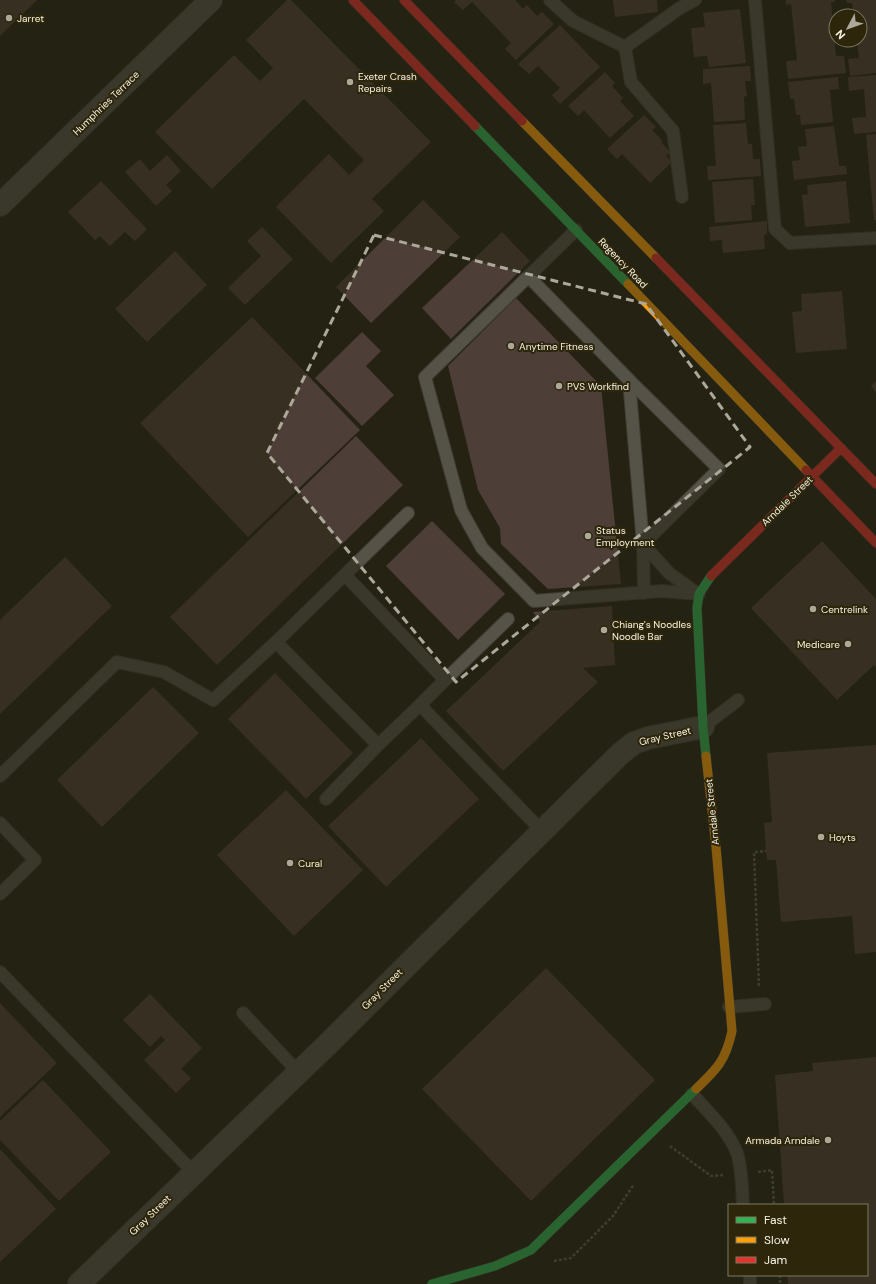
<svg xmlns="http://www.w3.org/2000/svg" width="876" height="1284" font-family="'DM Sans',sans-serif">
<style>
.building{fill:#4d3e37}
.lines{fill:none;stroke-linecap:round;stroke-linejoin:round}
.lane-casing{stroke:#403e33;stroke-width:14}
.street-casing{stroke:#403e33;stroke-width:24}
.fast-casing{stroke:#403e33;stroke-width:10}
.slow-casing{stroke:#403e33;stroke-width:10}
.jam-casing{stroke:#403e33;stroke-width:10}
.path{stroke:#605e53;stroke-width:2.5;stroke-dasharray:3 2;stroke-linecap:butt}
.lane{stroke:#555248;stroke-width:12}
.street{stroke:#555248;stroke-width:22}
.fast{stroke:#30b455;stroke-width:9}
.slow{stroke:#ff9f0a;stroke-width:9}
.jam{stroke:#e5322d;stroke-width:9}
.marked{fill:none;stroke:#ada99a;stroke-width:3;stroke-dasharray:8 5;stroke-linejoin:round}
.poi-dot{fill:#ada99a;stroke:#2d260b;stroke-width:1.5}
.labels{text-anchor:middle;dominant-baseline:central;stroke-width:4;stroke-linejoin:round;paint-order:stroke}
.poi-label{font-size:10px;fill:#f6f2e2;stroke:#2d260b;text-anchor:start}
.street-label{font-size:10px;fill:#f6f2e2;stroke:#2d260b}
</style>
<rect width="100%" height="100%" fill="#252213"/>
<!-- building -->
<g class="building">
<path d="M0,0H37L0,36Z"/>
<path d="M287,0H291L431,142L372,199L384,211L331,263L276,207L329,154L349,175L364,160L304,99L212,189L155,132L234,55L260,81L273,68L246,40Z"/>
<path d="M456,0H515L523,9L527,5L537,16L542,12L554,24L516,60L505,49L511,43L472,2L463,10L454,2Z"/>
<path d="M613,0H657L658,12L615,17Z"/>
<path d="M786,0H835V2H831L836,56H844L846,73L788,79L786,61L797,60L791,4L786,5Z"/>
<path d="M846,0H876V73L850,76L848,59L859,58L857,40H860V16H854L852,3H847Z"/>
<path d="M740,9L746,63L709,67L707,56L694,57L691,28L705,27L703,13Z"/>
<path d="M560,25L600,67L560,104L552,95L560,88L538,66L529,74L518,64Z"/>
<path d="M750,66L751,81H745L747,96L744,97L745,120L714,122L711,83L703,84V69Z"/>
<path d="M605,72L615,83L612,86L623,98L620,101L634,116L610,138L584,110L578,116L568,106Z"/>
<path d="M876,75V132L854,134L852,118L866,117L864,89L849,91L848,77Z"/>
<path d="M838,77L839,89L830,90L833,122L801,125L800,115H796L794,99H790L788,82Z"/>
<path d="M644,115L656,127L652,130L663,141L661,142L670,152L666,156L672,162L650,183L622,154L617,159L607,149Z"/>
<path d="M746,123L748,144H752L753,159H760L761,176L708,180L707,166H716L713,125Z"/>
<path d="M834,126L839,166H846L847,174L794,180L792,161L800,160L798,147L807,146L805,129Z"/>
<path d="M876,134V220H874L866,135Z"/>
<path d="M167,155L181,171L166,185L172,191L156,206L125,172L140,159L150,171Z"/>
<path d="M753,179L755,205H751L752,220L715,223L712,182Z"/>
<path d="M101,181L147,229L135,241L125,232L110,246L100,236L95,240L68,212Z"/>
<path d="M846,181L850,223L805,227L802,195L808,194L807,185Z"/>
<path d="M423,200L460,237L371,323L336,287Z"/>
<path d="M767,221V234L764,235L765,249L723,253L722,240L710,241L709,227Z"/>
<path d="M262,227L293,259L245,305L228,288L261,256L247,241Z"/>
<path d="M502,232L530,261L451,339L422,308Z"/>
<path d="M175,251L207,285L147,342L115,309Z"/>
<path d="M842,291L847,349L796,353L792,312L802,311L801,294Z"/>
<path d="M516,298L601,386L621,584L548,589L501,544L500,528L478,490L448,366Z"/>
<path d="M252,317L360,430L248,537L140,423Z"/>
<path d="M362,332L381,351L366,366L394,395L362,426L315,378Z"/>
<path d="M876,381V392L871,386Z"/>
<path d="M356,436L403,485L217,665L170,617Z"/>
<path d="M432,521L505,594L458,640L386,566Z"/>
<path d="M822,541L876,599V667L874,665L837,700L751,608Z"/>
<path d="M65,557L112,606L0,714V620Z"/>
<path d="M612,606L615,665L583,668L598,682L503,771L446,711L540,622L533,612Z"/>
<path d="M275,673L353,753L306,799L228,719Z"/>
<path d="M153,687L199,733L102,827L57,780Z"/>
<path d="M421,738L479,799L386,887L328,826Z"/>
<path d="M876,745V952L855,954L852,916L781,922L776,860H767L766,851L764,823L772,822L767,753Z"/>
<path d="M286,790L363,870L294,936L217,855Z"/>
<path d="M546,968L655,1080L531,1201L422,1089Z"/>
<path d="M150,994L202,1048L181,1069L191,1078L176,1093L144,1060L165,1040L161,1036L150,1047L123,1020Z"/>
<path d="M0,1003L57,1063L0,1117Z"/>
<path d="M876,1057V1284H788L787,1275H867V1205H784L775,1075L813,1071L812,1063Z"/>
<path d="M43,1080L111,1152L59,1201L0,1140V1121Z"/>
<path d="M0,1149L56,1209L0,1262Z"/>
</g>
<g class="lines">
<defs>
<g id="lane">
<path d="M550,0L573,21L625,47L680,8L695,0"/>
<path d="M755,0L775,229L790,243L876,238"/>
<path d="M625,47L631,82L673,131L682,197"/>
<path d="M576,230L425,377L461,510L482,548L534,601L662,591L699,594"/>
<path d="M528,276L629,380L643,544L644,593"/>
<path d="M629,380L719,469L643,544L669,573L698,594"/>
<path d="M408,513L276,642L378,745L420,705L542,831"/>
<path d="M345,575L445,680L420,705"/>
<path d="M445,680L508,619"/>
<path d="M703,727L738,700"/>
<path d="M0,776L117,662L164,672L213,700L276,642"/>
<path d="M326,799L378,745"/>
<path d="M0,823L35,860L0,894"/>
<path d="M0,972L194,1173"/>
<path d="M729,1007L765,1004"/>
<path d="M243,1013L298,1072"/>
<path d="M692,1094C708,1112 728,1130 737,1153C742,1169 742,1188 743,1205"/>
<path d="M750,1275V1284"/>
</g>
<g id="street">
<path d="M0,205L211,0"/>
<path d="M79,1284L328,1044L370,1002L620,754L634,743L648,738L703,727"/>
</g>
<g id="fast">
<path d="M475,126L628,284"/>
<path d="M706,756L703,727L697,608L699,594L711,576"/>
<path d="M432,1284L495,1266L531,1250L696,1089"/>
</g>
<g id="slow">
<path d="M522,121L656,258"/>
<path d="M628,284L806,470"/>
<path d="M696,1089C717,1069 726,1060 732,1031L716,847L706,756"/>
</g>
<g id="jam">
<path d="M353,0L475,126"/>
<path d="M404,0L522,121"/>
<path d="M656,258L876,484"/>
<path d="M806,470L876,543"/>
<path d="M711,576L841,448"/>
</g>
</defs>
<!-- lane casing -->
<use href="#lane" class="lane-casing"/>
<!-- street casing -->
<use href="#street" class="street-casing"/>
<!-- fast casing -->
<use href="#fast" class="fast-casing"/>
<!-- slow casing -->
<use href="#slow" class="slow-casing"/>
<!-- jam casing -->
<use href="#jam" class="jam-casing"/>
<!-- path -->
<g class="path">
<path d="M759,986L754,852L766,851"/>
<path d="M670,1146L711,1176L723,1175"/>
<path d="M758,1172L772,1170L774,1205"/>
<path d="M554,1261L571,1258L613,1216L634,1184"/>
<path d="M780,1275V1284"/>
</g>
<!-- lane -->
<use href="#lane" class="lane"/>
<!-- street -->
<use href="#street" class="street"/>
<!-- fast -->
<use href="#fast" class="fast"/>
<!-- slow -->
<use href="#slow" class="slow"/>
<!-- jam -->
<use href="#jam" class="jam"/>
</g>
<!-- marked area -->
<path d="M0 0H876V1284H0ZM374,235L646,304L750,447L456,682L267,453Z" fill="#252213" fill-opacity=".55" fill-rule="evenodd"/>
<path class="marked" d="M374,235L646,304L750,447L456,682L267,453Z"/>
<!-- markers -->
<g class="poi-dot">
<circle cx="9" cy="18" r="4"/>
<circle cx="350" cy="82" r="4"/>
<circle cx="511" cy="346" r="4"/>
<circle cx="559" cy="386" r="4"/>
<circle cx="588" cy="536" r="4"/>
<circle cx="813" cy="609" r="4"/>
<circle cx="604" cy="630" r="4"/>
<circle cx="848" cy="644" r="4"/>
<circle cx="821" cy="837" r="4"/>
<circle cx="290" cy="863" r="4"/>
<circle cx="828" cy="1140" r="4"/>
</g>
<g class="labels">
<!-- poi labels -->
<g class="poi-label">
<text x="17" y="18">Jarret</text>
<text x="358" y="76">Exeter Crash<tspan x="358" dy="12">Repairs</tspan></text>
<text x="519" y="346">Anytime Fitness</text>
<text x="567" y="386">PVS Workfind</text>
<text x="596" y="530">Status<tspan x="596" dy="12">Employment</tspan></text>
<text x="821" y="609">Centrelink</text>
<text x="612" y="624">Chiang's Noodles<tspan x="612" dy="12">Noodle Bar</tspan></text>
<text x="840" y="644" text-anchor="end">Medicare</text>
<text x="829" y="837">Hoyts</text>
<text x="298" y="863">Cural</text>
<text x="820" y="1140" text-anchor="end">Armada Arndale</text>
</g>
<!-- street labels -->
<g class="street-label">
<text transform="translate(106 103) rotate(-44)">Humphries Terrace</text>
<text transform="translate(623 263) rotate(46)">Regency Road</text>
<text transform="translate(787 501) rotate(-44)">Arndale Street</text>
<text transform="translate(665 736) rotate(-13)">Gray Street</text>
<text transform="translate(712 812) rotate(-96)">Arndale Street</text>
<text transform="translate(382 989) rotate(-45)">Gray Street</text>
<text transform="translate(150 1215) rotate(-44)">Gray Street</text>
</g>
</g>
<!-- legend -->
<rect x="728" y="1204" width="140" height="72" fill="#2d260b" stroke="#7d7861"/>
<rect x="736" y="1217" width="20" height="6" fill="#30b455" stroke="#7d7861"/>
<text x="764" y="1224" font-size="12" fill="#f6f2e2">Fast</text>
<rect x="736" y="1237" width="20" height="6" fill="#ff9f0a" stroke="#7d7861"/>
<text x="764" y="1244" font-size="12" fill="#f6f2e2">Slow</text>
<rect x="736" y="1257" width="20" height="6" fill="#e5322d" stroke="#7d7861"/>
<text x="764" y="1264" font-size="12" fill="#f6f2e2">Jam</text>
<!-- north arrow -->
<g transform="translate(848 28) rotate(229)"><circle r="19" fill="#2d260b" stroke="#7d7861"/>
<path d="M0-3L7 15L0 10L-7 15Z" fill="#ada99a"/>
<text y="-6" font-size="11" font-weight="bold" text-anchor="middle" fill="#f6f2e2">N</text>
</g>
</svg>
